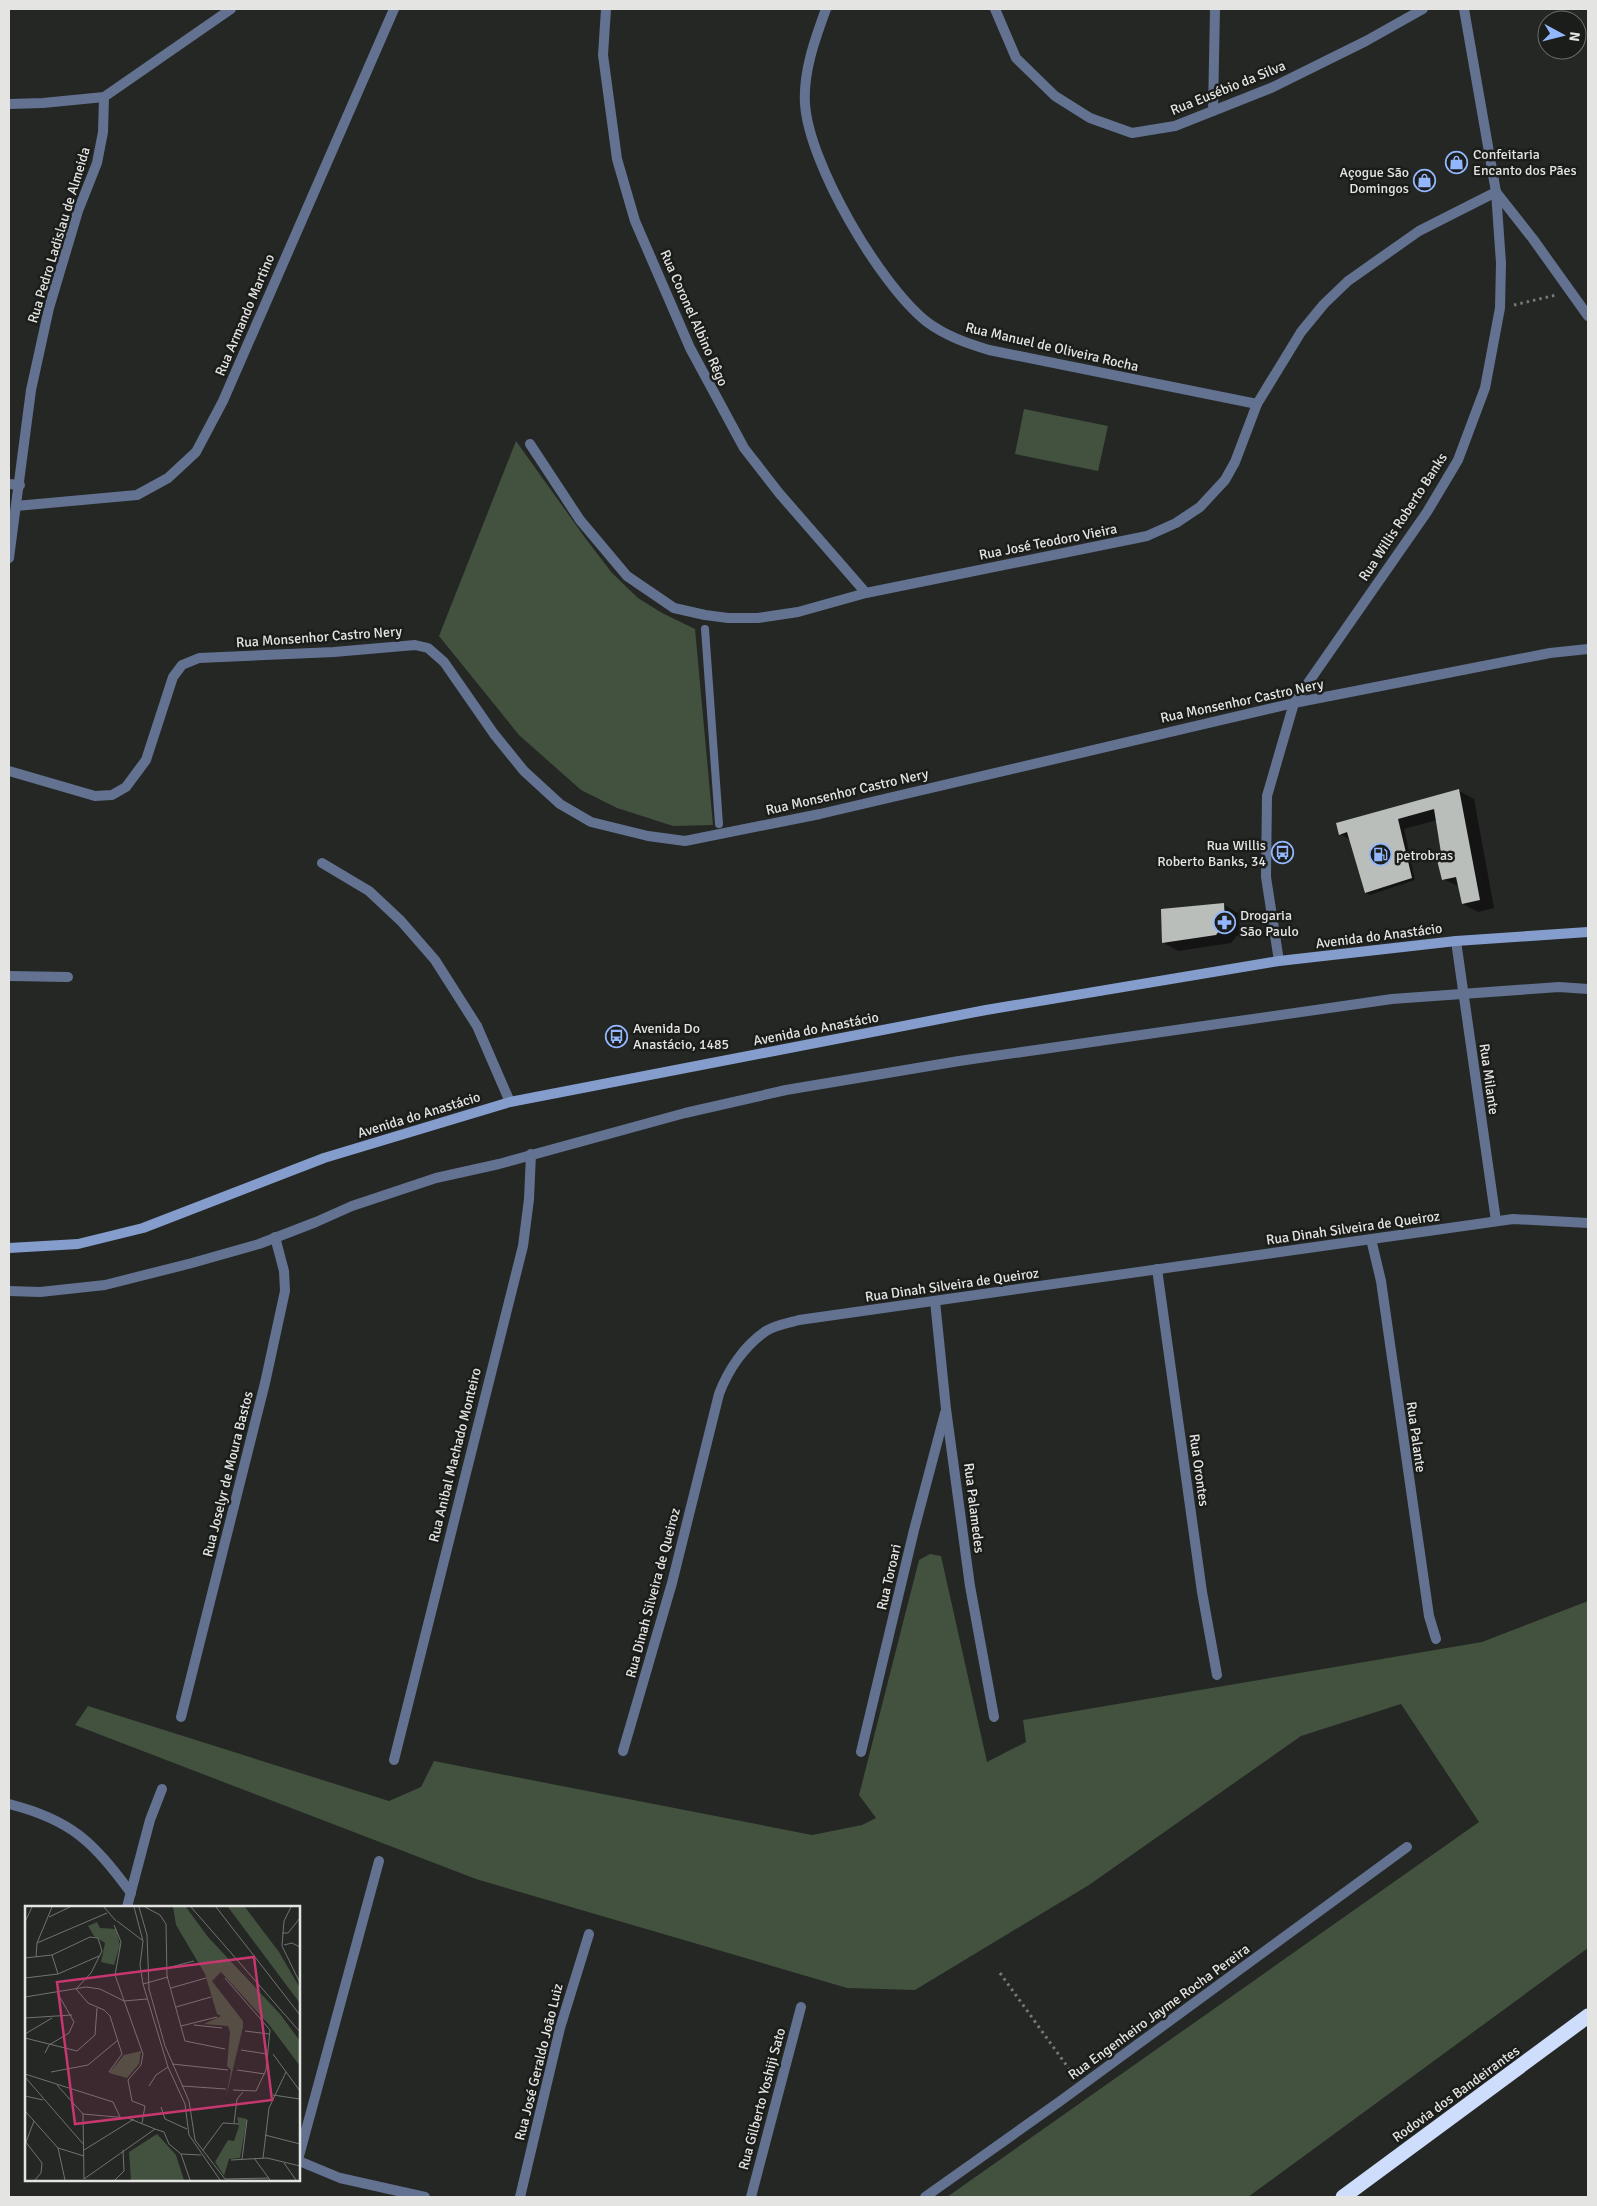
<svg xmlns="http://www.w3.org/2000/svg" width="1597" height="2206" font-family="Signika,sans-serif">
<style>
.green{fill:#42523e}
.shadow{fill:#0007}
.building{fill:#babeba}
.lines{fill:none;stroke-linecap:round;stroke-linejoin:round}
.path{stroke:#777976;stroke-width:3;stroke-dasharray:2.5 4;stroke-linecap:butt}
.service{stroke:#627290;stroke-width:8}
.minor{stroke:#627290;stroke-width:10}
.secondary{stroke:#849dcd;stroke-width:10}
.motorway{stroke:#cdddfb;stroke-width:15}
.labels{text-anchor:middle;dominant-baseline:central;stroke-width:5;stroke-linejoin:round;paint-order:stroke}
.street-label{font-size:14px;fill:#e4e5e3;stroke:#1b1d1a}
.poi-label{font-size:14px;fill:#e4e5e3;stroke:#1b1d1a;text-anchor:start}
.inset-road{fill:none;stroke:#717370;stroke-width:1}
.view{fill:#c7376f;fill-opacity:0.15;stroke:#c7376f;stroke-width:2.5}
.inset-edge{fill:none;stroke:#e4e5e3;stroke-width:2.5}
</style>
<rect width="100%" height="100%" fill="#242724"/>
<!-- green -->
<g class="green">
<path d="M1024,409L1108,426L1098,471L1015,454Z"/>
<path d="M516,441L586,539L612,573L638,598L662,613L695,629L713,825L673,826L617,808L581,790L519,735L439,636Z"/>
<path d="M930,1554L941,1556L987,1762L1026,1742L1023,1720L1482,1642L1588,1601V1948L1248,2197H947L1479,1822L1401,1704L1301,1736L1089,1885L915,1990L847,1988L476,1879L75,1725L88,1706L389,1801L421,1787L434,1761L812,1835L862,1825L876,1818L859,1795L919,1560Z"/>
</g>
<!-- shadow -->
<g class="shadow">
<path d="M1459,791L1474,799L1494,908L1478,912L1463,904L1460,887L1443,879V860L1437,820L1404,829L1415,880L1370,895L1366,893L1351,840L1340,834Z"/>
<path d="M1224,905L1238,913L1240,932L1231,943L1178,951L1164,943Z"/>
</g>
<!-- building -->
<g class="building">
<path d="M1459,789L1480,900L1462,904L1456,877L1442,880L1437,860L1442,859L1434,809L1398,819L1412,878L1365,893L1347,832L1339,835L1336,823Z"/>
<path d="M1224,903L1225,923L1216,935L1162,943L1161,909Z"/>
</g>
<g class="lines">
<!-- path -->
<g class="path">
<path d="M1514,305L1556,295"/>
<path d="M1000,1973L1072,2073"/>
</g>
<!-- service -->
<path class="service" d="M705,629L719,824"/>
<!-- minor -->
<g class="minor">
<path d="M606,9L603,55L617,159L635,221L690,348L744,448L779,493L866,593"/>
<path d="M826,9C815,39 803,72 805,104C809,164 880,285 927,322C946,336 966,343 989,350L1257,404"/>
<path d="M995,9L1016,58L1055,96L1090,118L1132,133L1175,126L1271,88L1366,41L1423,9"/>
<path d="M9,104L43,103L104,97L231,9"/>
<path d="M1213,111L1215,9"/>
<path d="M1496,192L1533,239L1588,316"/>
<path d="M530,444L580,520L627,576L674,608L705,615L728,618H758L798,612L866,593L1147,536L1176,523L1200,507L1225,480L1235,462L1257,404L1301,332L1324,304L1348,281L1419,231L1496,192"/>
<path d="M9,484L20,485"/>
<path d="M16,506L137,495L168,478L196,452L223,401L394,9"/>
<path d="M9,558L31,390L49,308L78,211L97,163L103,132L104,97"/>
<path d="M9,771L95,796L112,795L126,787L146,760L173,677L182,665L199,658L334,652L415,645L428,648L444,662L494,734L524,771L560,804L591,822L648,836L685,841L820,814L1294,703L1550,653L1588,649"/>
<path d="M322,863L369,891L401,921L435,960L477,1026L510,1102"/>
<path d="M1456,941L1496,1221"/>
<path d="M1279,961L1266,877L1267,796L1294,703L1427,512L1458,460L1485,388L1500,308L1501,263L1496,192L1464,9"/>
<path d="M9,976L68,977"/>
<path d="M1371,1239L1381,1281L1429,1616L1436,1639"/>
<path d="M1157,1269L1202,1592L1217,1675"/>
<path d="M9,1291L40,1292L105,1285L192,1263L259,1244L316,1222L352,1206L436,1178L499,1164L685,1113L786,1090L959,1061L1392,999L1559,987L1588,989"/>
<path d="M935,1301L946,1409L970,1586L994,1717"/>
<path d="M181,1717L265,1383L285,1291L284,1271L275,1237"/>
<path d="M623,1751L672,1583L719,1394C728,1370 744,1346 766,1331C775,1325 789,1323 799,1320L1513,1219L1588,1223"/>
<path d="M861,1752L914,1530L945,1413"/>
<path d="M394,1760L523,1246L529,1199L531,1154"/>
<path d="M9,1804C72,1820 93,1842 131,1893"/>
<path d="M127,1907L150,1820L162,1789"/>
<path d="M299,2156L379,1861"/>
<path d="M299,2161L340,2178L425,2197"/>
<path d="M520,2197L560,2028L589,1934"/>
<path d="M751,2197L801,2007"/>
<path d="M925,2197L1059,2102L1407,1847"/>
</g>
<!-- secondary -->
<path class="secondary" d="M9,1248L78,1244L143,1228L324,1158L510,1102L986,1010L1279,961L1456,941L1588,932"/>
<!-- motorway -->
<path class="motorway" d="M1343,2197L1588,2016"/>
</g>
<!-- icons -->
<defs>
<symbol id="shop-ring" viewBox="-11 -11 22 22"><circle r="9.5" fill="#1b1d1a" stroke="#93b7fd" stroke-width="1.5"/><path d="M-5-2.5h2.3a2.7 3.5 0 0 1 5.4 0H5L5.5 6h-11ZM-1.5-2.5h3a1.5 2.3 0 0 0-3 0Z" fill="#93b7fd"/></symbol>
<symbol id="bus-ring" viewBox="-11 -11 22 22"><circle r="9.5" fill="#1b1d1a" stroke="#93b7fd" stroke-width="1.5"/><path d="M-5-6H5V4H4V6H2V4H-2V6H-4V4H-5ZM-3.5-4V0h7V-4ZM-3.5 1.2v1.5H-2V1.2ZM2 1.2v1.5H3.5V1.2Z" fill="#93b7fd"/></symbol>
<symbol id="fuel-ring" viewBox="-11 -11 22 22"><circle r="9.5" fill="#1b1d1a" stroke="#93b7fd" stroke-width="1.5"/><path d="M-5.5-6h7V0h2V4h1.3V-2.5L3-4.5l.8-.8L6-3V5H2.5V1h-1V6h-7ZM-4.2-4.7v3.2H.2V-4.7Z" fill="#93b7fd"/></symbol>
<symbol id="pharmacy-ring" viewBox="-11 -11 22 22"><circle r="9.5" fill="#1b1d1a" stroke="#93b7fd" stroke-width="1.5"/><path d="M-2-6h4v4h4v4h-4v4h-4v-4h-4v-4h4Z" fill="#93b7fd"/></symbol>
</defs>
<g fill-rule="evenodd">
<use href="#shop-ring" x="1444" y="150" width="25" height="25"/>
<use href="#shop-ring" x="1412" y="168" width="25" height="25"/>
<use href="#bus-ring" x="1270" y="840" width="25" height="25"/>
<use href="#fuel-ring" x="1368" y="842" width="25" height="25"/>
<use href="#pharmacy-ring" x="1212" y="910" width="25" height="25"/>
<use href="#bus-ring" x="604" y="1024" width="25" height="25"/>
</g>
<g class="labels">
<!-- street labels -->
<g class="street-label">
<text transform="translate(1228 88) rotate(-22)">Rua Eusébio da Silva</text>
<text transform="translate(59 235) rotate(-73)">Rua Pedro Ladislau de Almeida</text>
<text transform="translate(245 315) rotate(-67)">Rua Armando Martino</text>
<text transform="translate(694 318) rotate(66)">Rua Coronel Albino Rêgo</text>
<text transform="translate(1052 347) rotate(13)">Rua Manuel de Oliveira Rocha</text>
<text transform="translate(1403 517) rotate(-57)">Rua Willis Roberto Banks</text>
<text transform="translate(1048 542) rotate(-11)">Rua José Teodoro Vieira</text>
<text transform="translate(319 637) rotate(-4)">Rua Monsenhor Castro Nery</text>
<text transform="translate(1242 701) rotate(-12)">Rua Monsenhor Castro Nery</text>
<text transform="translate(847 792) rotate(-13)">Rua Monsenhor Castro Nery</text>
<text transform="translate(1379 936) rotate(-7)">Avenida do Anastácio</text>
<text transform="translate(816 1029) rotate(-11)">Avenida do Anastácio</text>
<text transform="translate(1489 1079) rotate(82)">Rua Milante</text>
<text transform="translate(419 1115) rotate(-17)">Avenida do Anastácio</text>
<text transform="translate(1353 1228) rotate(-8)">Rua Dinah Silveira de Queiroz</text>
<text transform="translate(952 1285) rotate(-8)">Rua Dinah Silveira de Queiroz</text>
<text transform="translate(1416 1437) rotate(82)">Rua Palante</text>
<text transform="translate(455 1455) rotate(-76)">Rua Anibal Machado Monteiro</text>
<text transform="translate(1199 1470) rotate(82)">Rua Orontes</text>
<text transform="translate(228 1474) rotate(-76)">Rua Joselyr de Moura Bastos</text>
<text transform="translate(974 1508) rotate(83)">Rua Palamedes</text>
<text transform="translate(889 1577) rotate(-77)">Rua Toroari</text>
<text transform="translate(653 1593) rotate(-75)">Rua Dinah Silveira de Queiroz</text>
<text transform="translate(1159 2012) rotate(-36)">Rua Engenheiro Jayme Rocha Pereira</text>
<text transform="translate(539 2062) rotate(-76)">Rua José Geraldo João Luiz</text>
<text transform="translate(1456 2094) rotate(-36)">Rodovia dos Bandeirantes</text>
<text transform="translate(762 2099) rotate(-75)">Rua Gilberto Yoshiji Sato</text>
</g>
<!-- poi labels -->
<g class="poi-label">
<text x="1473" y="154">Confeitaria<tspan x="1473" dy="16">Encanto dos Pães</tspan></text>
<text x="1409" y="172" text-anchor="end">Açogue São<tspan x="1409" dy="16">Domingos</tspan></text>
<text x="1266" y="845" text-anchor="end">Rua Willis<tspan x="1266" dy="16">Roberto Banks, 34</tspan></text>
<text x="1396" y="855">petrobras</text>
<text x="1240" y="915">Drogaria<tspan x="1240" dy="16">São Paulo</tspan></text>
<text x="633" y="1028">Avenida Do<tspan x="633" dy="16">Anastácio, 1485</tspan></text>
</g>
</g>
<!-- overview -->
<g transform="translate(25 1906)">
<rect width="275" height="275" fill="#242724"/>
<path d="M148,1H161L183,31L255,108L275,135V160L245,120L196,66L187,75L218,115V121L201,192L206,164L202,160L205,126L203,120L179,118L196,110L192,108L180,68L151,19ZM203,1H220L254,46L275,82L274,96ZM72,16L75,22L91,23L95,39L89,59L76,56L80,37L69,30L63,20ZM116,145L114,158L102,172L84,167L99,149ZM212,211L222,213L215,252L204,253L199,270L190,256L203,234L209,235L214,220ZM132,228L151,249L159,274H106L104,246Z" fill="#42523e"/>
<path class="inset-road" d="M79,1L91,15M109,1L118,35L115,59L118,78L143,161L160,198L164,229L195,274M114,1L122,29L124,83L140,140L164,195L170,234L200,273L244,272M120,1L135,9L141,18L142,70L160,135L200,143M166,1L275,126M191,1L275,109M266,1L259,15L257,40L275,77M24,11L45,1M92,15L117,34M0,16L7,1M89,19L96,36L90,69L118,148L116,159L103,174L107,195L120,200L117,217M257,27H263L275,12M12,37L82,7M259,39L267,37L275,41M27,49L33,68M11,51L12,37L27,1M0,52L27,49L65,31L73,32L77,45L66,67L51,83M142,62L169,55M0,72L33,68L74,50M200,72L245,124L241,164L231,185L208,184M118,78L143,71M146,82L181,72M51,83L63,97L79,104L85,110L97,148L84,166M0,91L61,81L75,83L99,95L122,93M151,101L186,91M0,112L47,109M169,119L197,122M156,120L192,111M220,125L244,128M0,128L27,112M0,132L52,145L70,129L72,102M216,144L242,148M20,147L24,139L44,127L49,116L33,88M248,148L275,185M147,158L203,164M212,164L240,168M26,166L63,159L93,134M0,168L88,196L95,211M0,171L59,239M32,179L58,208L59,273M124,180L131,169L143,161M157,180L201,183M248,189L275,193M0,190L18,194M136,201L140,213L162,223M0,205L33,242L40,274M58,208L103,212L130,223M209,217L212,193L218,186M240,229L275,238M0,235L17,257L16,267L10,274M1,236L9,215M33,242L59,250M59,244L109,213M178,244L198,217L214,218M156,248L165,274M229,252L245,274M238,252L244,202L261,166M217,253L222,214M206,254L242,252L275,260M259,257L271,274M59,273L130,223L139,226L144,238L156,248L176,249M90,274L99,265L98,244"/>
<path class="view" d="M229,51L247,194L50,218L32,76Z"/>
<rect width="275" height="275" class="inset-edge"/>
</g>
<!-- border -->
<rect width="1597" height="2206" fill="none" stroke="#e4e5e3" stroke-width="20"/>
<!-- north arrow -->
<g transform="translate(1562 35) rotate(97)"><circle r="24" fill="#1b1d1a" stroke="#6b6d6a"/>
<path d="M0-4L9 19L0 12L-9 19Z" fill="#93b7fd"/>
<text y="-8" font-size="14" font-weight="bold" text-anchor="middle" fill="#e4e5e3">N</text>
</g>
</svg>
